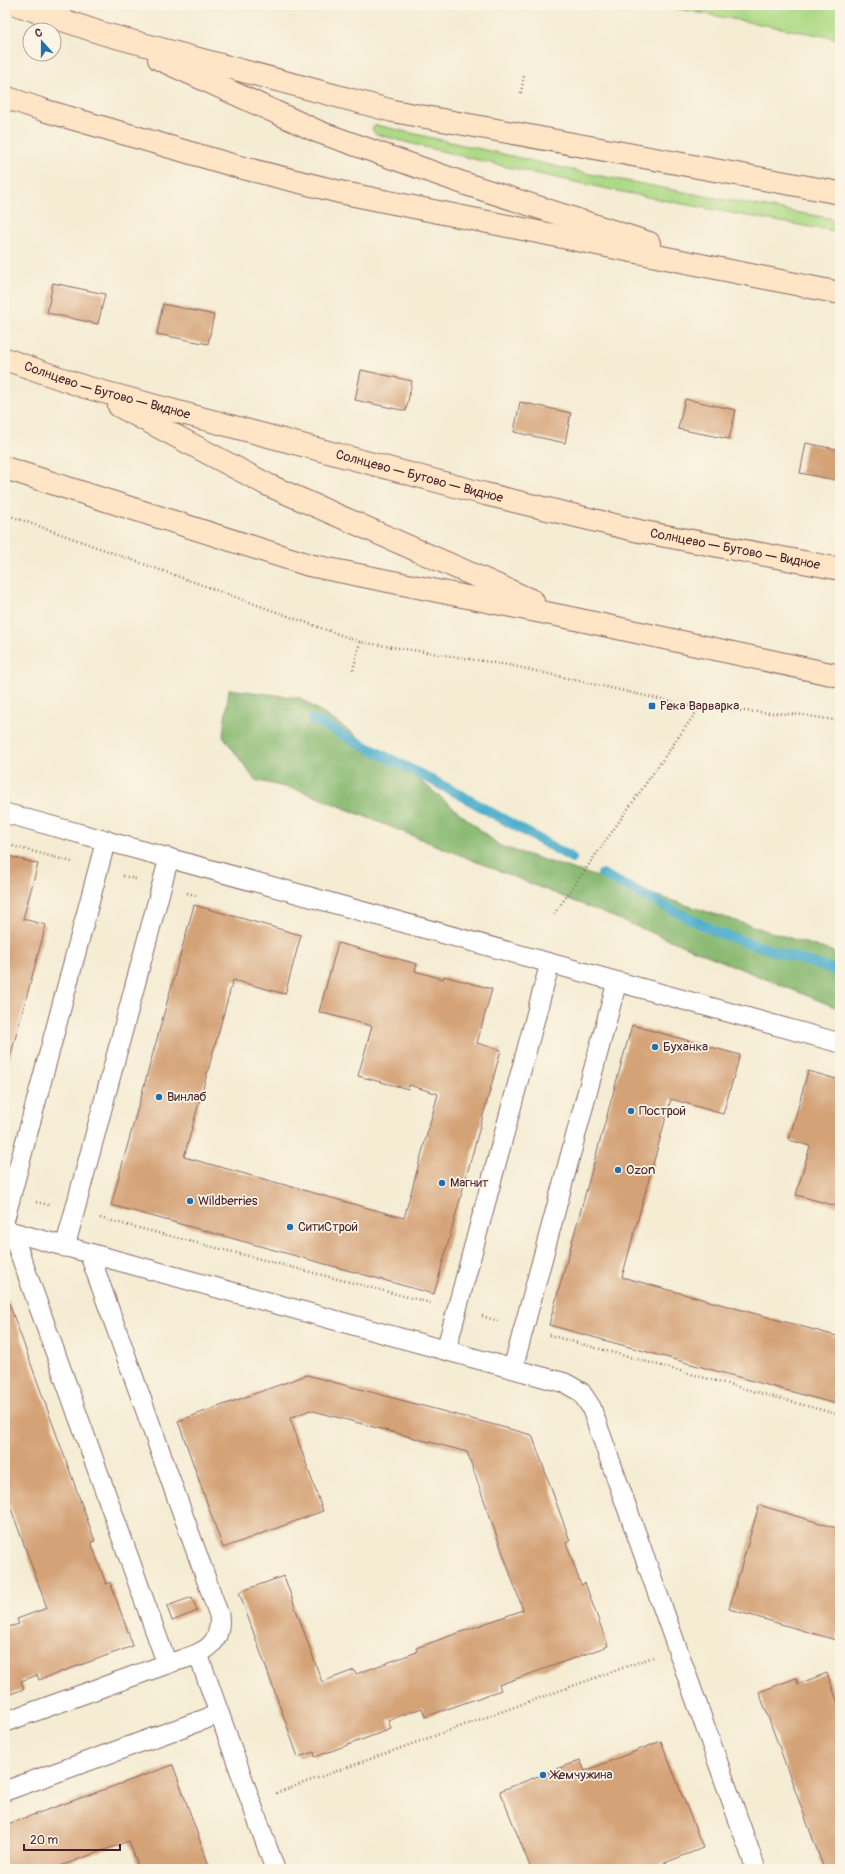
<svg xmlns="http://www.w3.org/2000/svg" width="845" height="1874" font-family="Pangolin,sans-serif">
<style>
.green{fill:#adda86;stroke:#7c7c58}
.forest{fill:#8aba73;stroke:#6a6c4f}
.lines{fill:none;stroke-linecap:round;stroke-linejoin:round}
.stream{stroke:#4dafcc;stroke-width:10}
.building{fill:#d4a277}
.lane-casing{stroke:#866766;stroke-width:21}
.secondary-casing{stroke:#866766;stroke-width:24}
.path{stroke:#866766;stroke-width:2.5;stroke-dasharray:1 3;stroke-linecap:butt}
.lane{stroke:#fff;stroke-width:19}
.secondary{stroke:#fee5c5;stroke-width:22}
.poi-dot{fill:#1f6fb2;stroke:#fcf5e5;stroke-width:1.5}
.labels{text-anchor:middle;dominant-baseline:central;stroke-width:3.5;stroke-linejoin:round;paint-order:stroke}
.street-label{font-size:13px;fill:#4a1f2b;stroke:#fcf5e5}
.poi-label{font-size:13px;fill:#4a1f2b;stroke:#fcf5e5;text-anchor:start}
</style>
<rect width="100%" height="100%" fill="#fcf5e5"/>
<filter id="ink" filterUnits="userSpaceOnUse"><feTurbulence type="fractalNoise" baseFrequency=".025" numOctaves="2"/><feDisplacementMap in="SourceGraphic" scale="8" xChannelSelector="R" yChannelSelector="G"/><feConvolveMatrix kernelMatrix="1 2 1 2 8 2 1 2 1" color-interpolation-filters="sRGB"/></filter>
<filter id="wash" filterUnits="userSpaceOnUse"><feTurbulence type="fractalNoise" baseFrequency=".012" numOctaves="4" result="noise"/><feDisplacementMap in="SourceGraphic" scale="16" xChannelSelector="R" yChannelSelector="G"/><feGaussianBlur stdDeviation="0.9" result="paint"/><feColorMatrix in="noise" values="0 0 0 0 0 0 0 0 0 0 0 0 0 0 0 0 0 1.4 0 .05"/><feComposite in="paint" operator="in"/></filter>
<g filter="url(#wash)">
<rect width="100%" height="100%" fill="#f4ecd3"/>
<!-- green -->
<g class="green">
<path d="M657,5H840V41L835,38Z"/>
<path d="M376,125L585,173L715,198L840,220V232C684,206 528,175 375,134L372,128Z"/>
</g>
<!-- forest -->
<path class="forest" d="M229,689L300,698L406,769L500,846L840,954V1009L302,791L255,780L223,736Z"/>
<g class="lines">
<!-- stream -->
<g class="stream">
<path d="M312,719L457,793L572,858"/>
<path d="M602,874L718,933L840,972"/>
</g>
</g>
<g id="blocks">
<!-- building -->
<g class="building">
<path d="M53,283L105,294L98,324L47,313Z"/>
<path d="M163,304L214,315L208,344L157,334Z"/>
<path d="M361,370L412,381L406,411L355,400Z"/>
<path d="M685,399L736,410L729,439L678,429Z"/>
<path d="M520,402L571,413L565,443L514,432Z"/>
<path d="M806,443L840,450V481L800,473Z"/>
<path d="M5,855L38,864L23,919L46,925L5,1076Z"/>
<path d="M194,905L301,935L285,994L233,980L184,1157L404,1218L438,1094L409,1085L408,1089L358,1076L372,1026L319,1012L338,943L417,964L415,971L443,979L444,976L492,989L477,1043L501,1050L434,1294L111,1205Z"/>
<path d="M632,1025L740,1055L723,1114L671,1099L622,1277L840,1337V1405L549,1325Z"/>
<path d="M808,1071L840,1080V1207L796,1195L810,1146L789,1140Z"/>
<path d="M5,1292L95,1541L91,1542L106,1584L110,1582L133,1646L39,1680L37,1675L21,1681L24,1689L5,1696V1628L19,1624L17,1619L47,1608L5,1492Z"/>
<path d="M307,1375L532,1435L570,1541L566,1543L581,1585L585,1583L608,1646L499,1685L501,1690L425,1717L422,1708L388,1720L391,1729L315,1757L314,1752L298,1757L239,1592L284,1576L322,1682L354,1670L356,1674L417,1652L416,1648L523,1610L467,1452L310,1410L290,1418L323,1511L223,1548L178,1421Z"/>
<path d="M759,1505L840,1529V1627L836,1640L729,1609Z"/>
<path d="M192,1597L197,1611L172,1621L167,1606Z"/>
<path d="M827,1673L840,1709V1869H824L759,1692L796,1678L798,1684Z"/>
<path d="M661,1741L703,1848L649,1869H531L500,1791L580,1760L585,1771Z"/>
<path d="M173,1765L210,1869H139L129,1841L52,1869H5V1825Z"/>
</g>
</g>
</g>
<g filter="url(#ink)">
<use href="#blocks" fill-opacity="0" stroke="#866766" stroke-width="1"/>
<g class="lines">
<defs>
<g id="lane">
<path d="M5,813L840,1043"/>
<path d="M5,1218L106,840"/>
<path d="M5,1230L565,1383L581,1392L591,1407L756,1869"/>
<path d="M65,1247L169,858"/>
<path d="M89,1253L219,1615C223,1651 195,1655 167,1664"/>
<path d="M446,1350L550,963"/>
<path d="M513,1368L617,982"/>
<path d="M198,1654L275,1869"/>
<path d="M5,1722L167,1664L12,1232"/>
<path d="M5,1791L219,1714"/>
</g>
<g id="secondary">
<path d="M18,5L101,33L393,111L840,193"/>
<path d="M159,59L319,132L466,184L649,243"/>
<path d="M5,97L43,110L239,167L344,193L840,293"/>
<path id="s1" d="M5,359L85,387L485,494L639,531L840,569"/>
<path d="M119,406L268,485L533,601"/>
<path d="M5,468L309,565L571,618L840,676"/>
</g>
</defs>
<!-- lane casing -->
<use href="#lane" class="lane-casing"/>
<!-- secondary casing -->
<use href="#secondary" class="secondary-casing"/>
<!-- path -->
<g class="path">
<path d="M521,93L524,75"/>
<path d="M5,514L360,642L509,665L699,708L803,715L840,721"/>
<path d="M353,670L360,642"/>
<path d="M5,844L72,862"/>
<path d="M123,876L136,879"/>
<path d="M187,893L198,896"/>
<path d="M554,914L699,708"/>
<path d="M36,1202L49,1205"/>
<path d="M100,1218L431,1303"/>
<path d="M482,1316L498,1321"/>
<path d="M549,1335L840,1415"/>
<path d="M276,1793L653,1657"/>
</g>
<!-- lane -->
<use href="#lane" class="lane"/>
<!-- secondary -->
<use href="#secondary" class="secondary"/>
</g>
</g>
<!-- markers -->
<g class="poi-dot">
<rect x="648" y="702" width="8" height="8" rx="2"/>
<circle cx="655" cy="1047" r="4"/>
<circle cx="159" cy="1097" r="4"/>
<circle cx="631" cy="1111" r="4"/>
<circle cx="618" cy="1170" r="4"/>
<circle cx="442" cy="1183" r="4"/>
<circle cx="190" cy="1201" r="4"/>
<circle cx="290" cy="1227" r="4"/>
<circle cx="543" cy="1775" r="4"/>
</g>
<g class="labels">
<!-- street labels -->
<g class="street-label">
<text stroke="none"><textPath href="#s1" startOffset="107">Солнцево — Бутово — Видное</textPath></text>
<text stroke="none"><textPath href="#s1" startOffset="431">Солнцево — Бутово — Видное</textPath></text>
<text stroke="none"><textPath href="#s1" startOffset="755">Солнцево — Бутово — Видное</textPath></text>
</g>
<!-- poi labels -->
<g class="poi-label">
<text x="660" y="706">Река Варварка</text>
<text x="663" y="1047">Буханка</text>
<text x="167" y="1097">Винлаб</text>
<text x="639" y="1111">Построй</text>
<text x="626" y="1170">Ozon</text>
<text x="450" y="1183">Магнит</text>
<text x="198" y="1201">Wildberries</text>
<text x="298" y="1227">СитиСтрой</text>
<text x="551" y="1775">Жемчужина</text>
</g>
</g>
<!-- margin -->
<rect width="845" height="1874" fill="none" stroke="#fcf5e5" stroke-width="20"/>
<!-- north arrow -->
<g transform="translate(42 42) rotate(339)"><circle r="19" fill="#fcf5e5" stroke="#b59f9b"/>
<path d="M0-3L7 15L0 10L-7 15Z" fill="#1f6fb2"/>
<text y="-6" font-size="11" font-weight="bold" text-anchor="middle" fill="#4a1f2b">С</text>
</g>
<!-- scale -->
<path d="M24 1844v6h96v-6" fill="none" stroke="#4a1f2b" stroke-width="2"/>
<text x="30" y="1844" font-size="12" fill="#4a1f2b" stroke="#fcf5e5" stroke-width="3" paint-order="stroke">20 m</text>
</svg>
